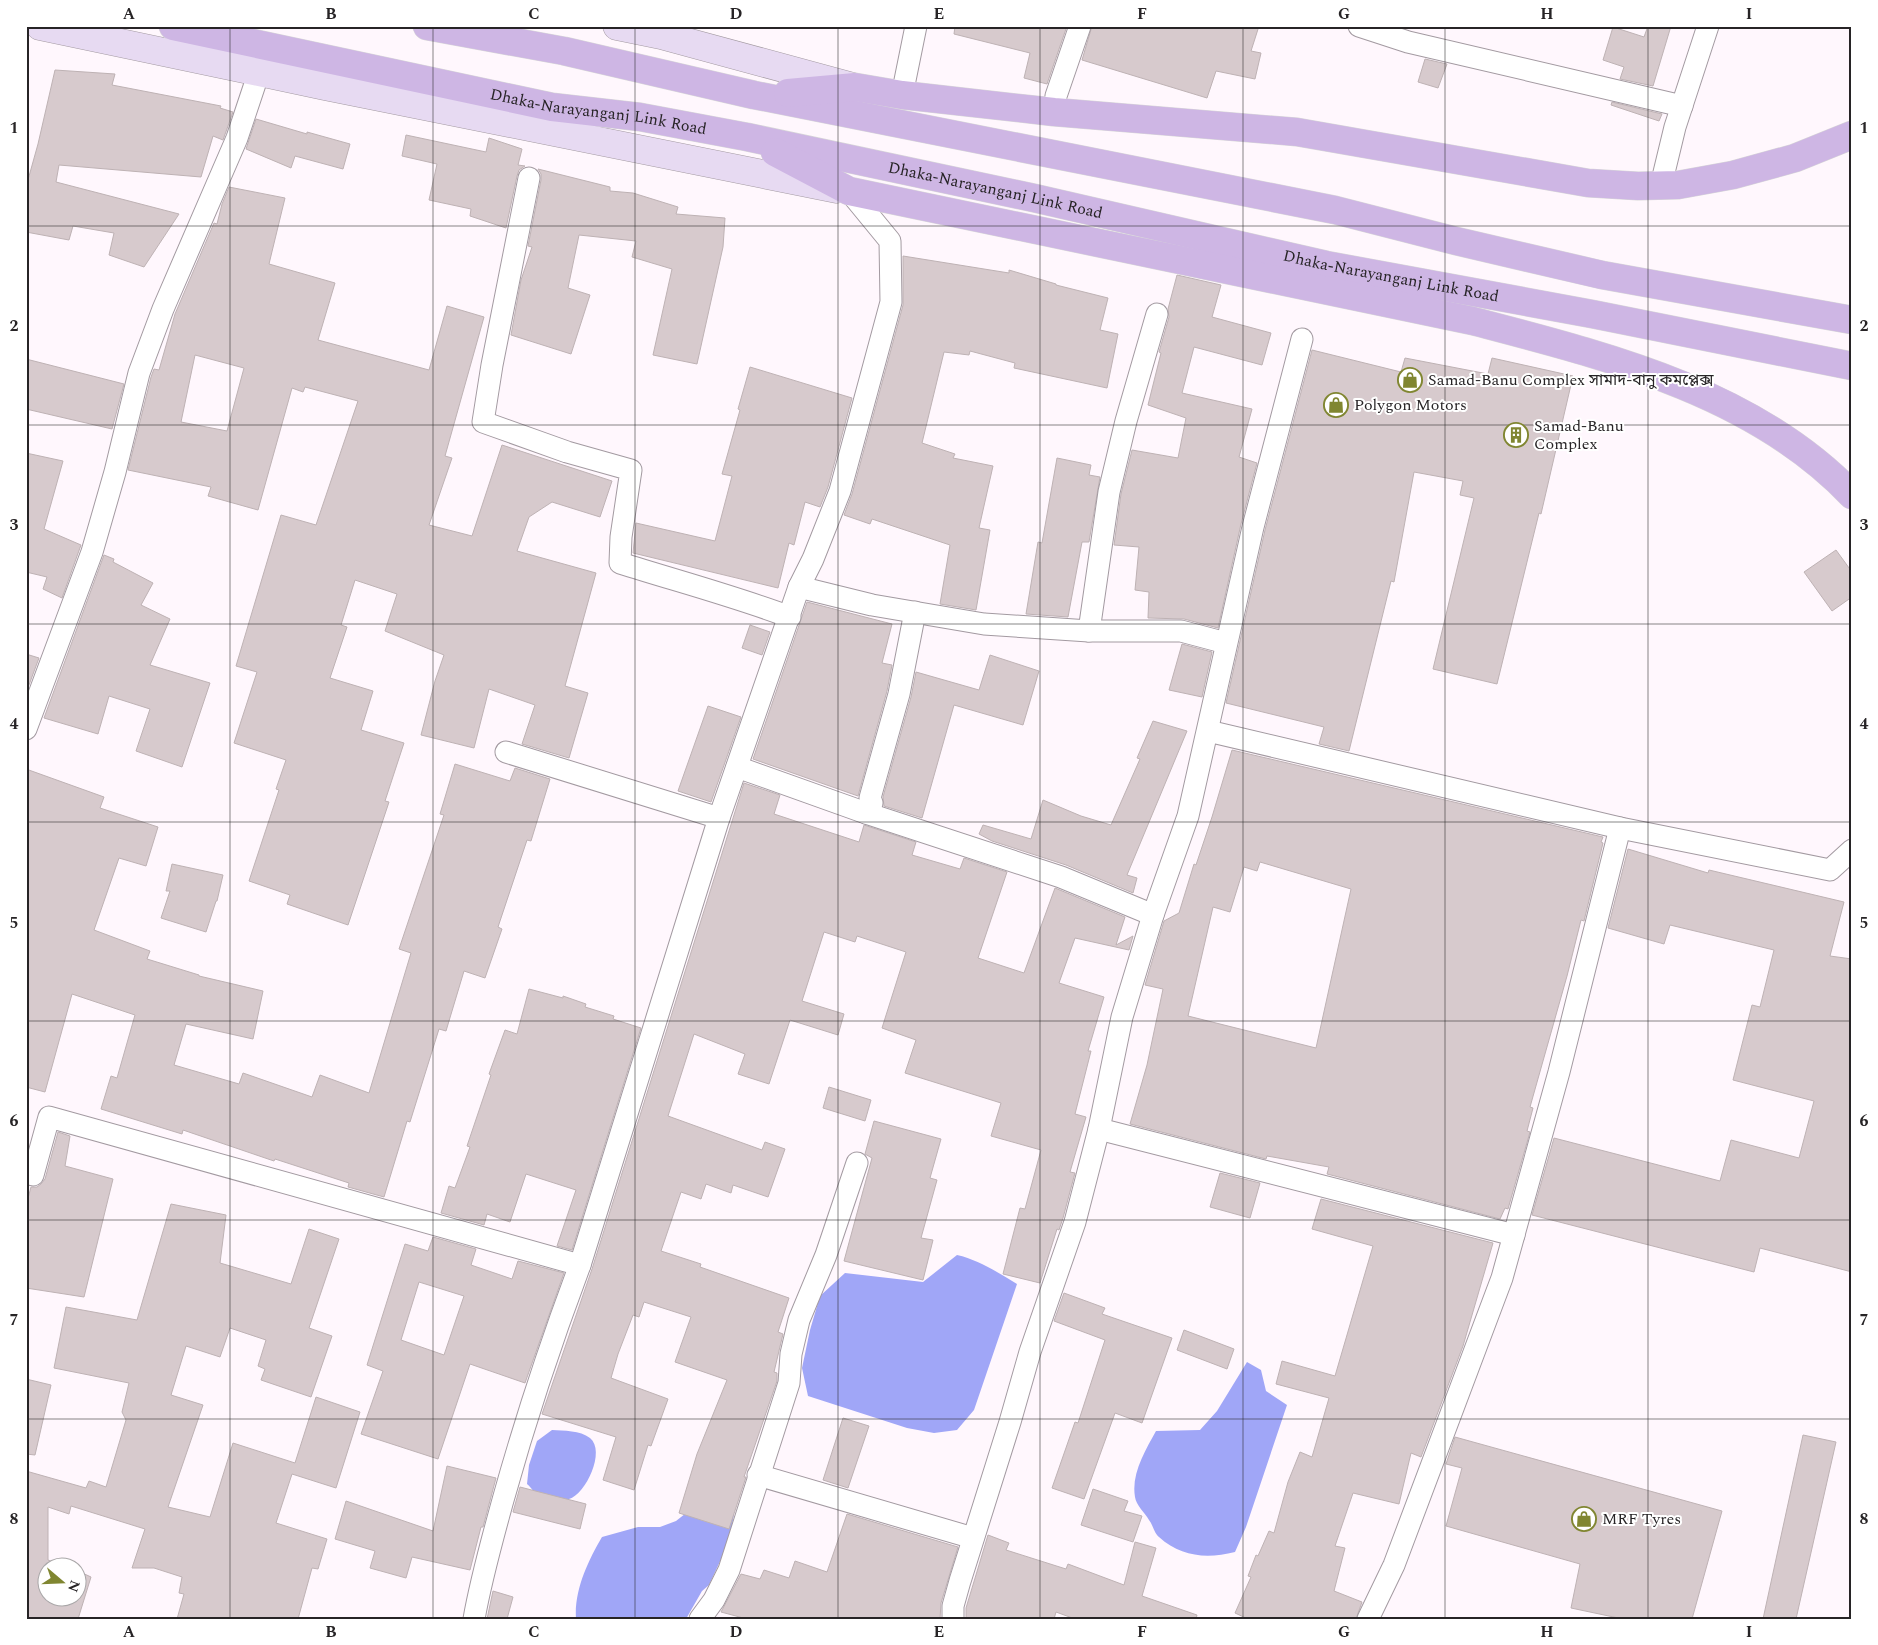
<svg xmlns="http://www.w3.org/2000/svg" width="1878" height="1645" font-family="Spectral,'Noto Sans Bengali',serif">
<style>
.water{fill:#a0a6f7}
.building{fill:#d7cacd;stroke:#beb2b4;fill-rule:evenodd}
.lines{fill:none;stroke-linecap:round;stroke-linejoin:round}
.street-casing{stroke:#a39aa1;stroke-width:23}
.secondary-casing{stroke:#a39aa1;stroke-width:29}
.primary-casing{stroke:#d8d8d8;stroke-width:29}
.street{stroke:#fff;stroke-width:21}
.secondary{stroke:#e7daf2;stroke-width:28}
.primary{stroke:#ceb6e4;stroke-width:28}
.grid{fill:none;stroke:#272426;stroke-width:1;stroke-opacity:0.55}
.labels{text-anchor:middle;dominant-baseline:central;stroke-width:4;stroke-linejoin:round;paint-order:stroke}
.street-label{font-size:16px;fill:#272426;stroke:#fff}
.poi-label{font-size:16px;fill:#272426;stroke:#fff;text-anchor:start}
.neatline{fill:none;stroke:#272426;stroke-width:2}
.grid-label{font-size:16px;text-anchor:middle;font-weight:bold;fill:#272426}
</style>
<rect width="100%" height="100%" fill="#fff7fd"/>
<!-- water -->
<g class="water">
<path d="M957,1255C979,1260 997,1272 1017,1284L974,1410L957,1430L934,1433L907,1428L808,1396L802,1368L810,1330L820,1296L845,1273L923,1282Z"/>
<path d="M1247,1362L1261,1370L1266,1391L1287,1405L1246,1527L1235,1552C1207,1559 1181,1557 1159,1537C1154,1533 1153,1525 1149,1520C1145,1513 1136,1505 1135,1497C1131,1474 1145,1451 1156,1431L1200,1430L1217,1411Z"/>
<path d="M552,1430C564,1431 580,1430 590,1438C606,1451 586,1494 569,1499C563,1501 554,1499 549,1498C546,1497 541,1497 538,1495C534,1493 531,1487 527,1484L529,1465L537,1441Z"/>
<path d="M708,1505L734,1514L731,1532L723,1555L709,1585L702,1591L686,1619H576C574,1590 588,1561 602,1537L638,1527H660L676,1521L690,1510Z"/>
</g>
<!-- building -->
<g class="building">
<path d="M955,26H1067L1047,84L1024,78L1030,53L954,34Z"/>
<path d="M1092,26H1259L1251,51L1261,53L1255,79L1216,71L1207,98L1082,60Z"/>
<path d="M1648,26H1671L1653,86L1620,79L1624,67L1603,60L1613,27L1644,37Z"/>
<path d="M1425,59L1447,64L1438,88L1418,82Z"/>
<path d="M55,70L115,74L112,85L221,106L220,108L233,112L223,140L213,136L201,177L59,165L56,182L179,214L144,267L109,255L114,233L73,226L69,240L26,232V187L38,144Z"/>
<path d="M1612,102L1662,114L1659,121L1611,105Z"/>
<path d="M256,119L307,134V132L350,144L343,169L295,156L291,168L246,149Z"/>
<path d="M406,135L486,152L489,138L522,149L518,165L525,166L519,170L517,176L506,228L470,216L471,209L429,200L437,164L402,156Z"/>
<path d="M538,169L610,187V191L633,193L678,207L676,214L725,218L723,247L697,364L653,355L672,269L632,257L636,241L579,235L568,288L590,295L571,354L511,335L521,280L532,247L528,246L541,180V174Z"/>
<path d="M229,187L285,198L269,264L335,283L318,340L429,370L447,306L484,317L445,456L452,458L429,525L472,536L502,445L612,481L600,517L552,502L529,517L517,551L596,573L565,686L588,693L569,758L522,744L535,705L489,689L474,748L421,735L435,681L444,655L385,631L397,594L355,580L341,625L347,627L330,678L373,691L361,730L404,743L385,801L389,802L348,925L287,904L290,895L249,881L279,790L276,789L286,760L234,743L257,672L236,666L281,515L316,525L358,401L305,387L303,392L292,388L258,510L208,496L211,487L128,470L151,377L154,369L159,370L175,314L214,223L217,224L222,204ZM195,355L244,368L227,431L181,422Z"/>
<path d="M903,256L1009,273V270L1056,284V285L1108,298L1100,330L1118,334L1107,388L1014,368L1015,363L970,351L969,355L944,352L922,443L955,454L953,458L993,466L979,528L990,530L976,610L940,604L950,545L872,519L870,524L844,515L852,494L903,305Z"/>
<path d="M1177,275L1221,285L1212,317L1271,333L1262,365L1194,347L1182,393L1252,409L1239,457L1257,463L1241,524L1218,628L1184,619L1148,618L1149,592L1135,590L1139,547L1114,545L1121,494L1132,450L1178,458L1186,418L1148,405L1161,353L1159,352L1169,317L1168,309Z"/>
<path d="M1312,350L1401,372L1405,358L1488,374L1492,358L1573,376L1541,514L1539,513L1497,684L1433,669L1474,498L1460,495L1463,481L1414,472L1394,582L1391,581L1349,751L1319,744L1324,727L1226,703L1265,530Z"/>
<path d="M26,359L124,384L112,429L26,409Z"/>
<path d="M750,367L852,398L828,487L820,507L805,502L794,545L789,543L778,588L633,553L636,523L715,541L732,476L722,474L740,410L738,409Z"/>
<path d="M26,453L63,461L44,529L81,545L62,598L43,589L47,577L26,572Z"/>
<path d="M1057,458L1091,465L1089,475L1100,477L1089,542H1082L1068,617L1026,614L1038,542L1042,543Z"/>
<path d="M1836,550L1852,572V597L1832,611L1804,572Z"/>
<path d="M104,555L114,559L113,562L153,583L141,605L170,619L150,665L210,683L182,767L136,751L150,709L109,696L98,734L44,718Z"/>
<path d="M807,602L892,624L882,663L892,665L887,691L858,796L753,759Z"/>
<path d="M750,625L770,632L762,655L742,648Z"/>
<path d="M1182,644L1212,652L1202,697L1169,690Z"/>
<path d="M26,654L39,658L26,693Z"/>
<path d="M990,655L1039,671L1023,725L954,705L922,818L884,806L883,797L911,697L916,672L979,690Z"/>
<path d="M708,706L741,717L711,802L678,791Z"/>
<path d="M1153,721L1187,731L1127,875L1137,878L1133,893L1066,865L992,841L979,834L983,825L1031,839L1043,800L1081,816L1111,825L1140,759L1137,758Z"/>
<path d="M1232,750L1603,837L1601,842L1603,843L1584,921L1581,920L1567,976L1530,1107L1533,1108L1527,1131L1530,1132L1508,1209L1505,1208L1500,1219L1327,1174L1329,1167L1267,1156L1266,1159L1130,1124L1147,1065L1163,989L1145,985L1164,921L1179,913L1194,864L1196,865L1212,817ZM1260,862L1351,889L1316,1048L1188,1016L1213,907L1230,912L1244,867L1257,871Z"/>
<path d="M455,764L510,781L515,768L550,779L531,841L527,840L498,927L502,929L485,978L464,971L446,1031L439,1029L410,1122L407,1121L384,1197L348,1187L349,1183L275,1159L274,1161L183,1130L182,1134L101,1109L111,1076L117,1078L135,1015L72,994L45,1092L26,1087V769L104,797L100,808L158,827L146,866L119,858L94,930L150,951L147,959L199,975V976L263,991L253,1039L186,1024L174,1065L239,1084L243,1073L312,1097L320,1075L369,1093L411,953L399,949L444,815L440,814Z"/>
<path d="M744,783L780,795L774,814L859,842L864,825L916,842L912,855L960,869L964,858L1007,872L978,958L1024,973L1055,888L1125,917L1116,945L1133,936L1129,950L1075,938L1059,983L1104,997L1088,1051H1091L1075,1114L1086,1117L1070,1172L1075,1173L1063,1218L1059,1230L1057,1229L1040,1283L1003,1274L1020,1208L1025,1209L1041,1150L991,1136L1001,1103L905,1073L916,1040L882,1028L906,952L857,936L855,942L824,932L802,1001L844,1014L838,1035L790,1020L769,1084L738,1074L745,1054L694,1034L668,1116L762,1150L765,1142L785,1149L768,1197L733,1185L731,1193L706,1184L701,1199L681,1192L661,1251L701,1264L700,1267L789,1298L778,1332L783,1334L774,1372L777,1373V1381L744,1477H746L729,1529L679,1513L697,1454L727,1380L675,1362L691,1317L644,1302L639,1317L633,1315L618,1354L611,1378L668,1399L651,1446L648,1445L634,1490L603,1480L616,1437L542,1414L592,1269Z"/>
<path d="M1628,849L1708,873L1709,870L1844,902L1830,956L1852,959V1272L1760,1248L1754,1272L1532,1215L1554,1138L1720,1181L1731,1140L1799,1158L1814,1101L1733,1080L1752,1005L1760,1007L1774,950L1670,925L1664,944L1608,928Z"/>
<path d="M172,864L223,875L217,901H216L206,932L161,918L170,891H166Z"/>
<path d="M529,989L563,998V996L586,1004L585,1007L614,1016L613,1019L641,1028L572,1250L557,1246L576,1190L526,1174L510,1222L487,1214L484,1225L441,1213L449,1186L455,1188L470,1147L467,1146L491,1075L489,1074L505,1030L517,1034Z"/>
<path d="M829,1087L871,1100L865,1121L823,1108Z"/>
<path d="M874,1121L941,1139L930,1178L937,1180L921,1238L933,1240L923,1280L844,1261L872,1158L865,1154Z"/>
<path d="M58,1132L70,1136L65,1166L113,1179L84,1297L26,1288V1206L31,1187H37L41,1184L45,1179Z"/>
<path d="M1220,1173L1260,1183L1250,1218L1210,1207Z"/>
<path d="M1321,1199L1493,1243L1463,1346L1421,1457L1411,1453L1399,1504L1353,1493L1335,1546L1345,1548L1334,1591L1362,1602L1356,1619H1248L1235,1613L1251,1577L1248,1576L1256,1555L1258,1556L1269,1531L1274,1533L1288,1482L1300,1452L1312,1457L1329,1398L1276,1384L1282,1361L1335,1376L1373,1246L1312,1229Z"/>
<path d="M171,1204L226,1215L220,1263L291,1284L309,1229L339,1239L309,1328L332,1336L311,1397L261,1380L265,1369L258,1366L266,1340L230,1328L220,1357L186,1346L171,1395L203,1405L168,1507L210,1517L233,1443L295,1463L316,1397L360,1412L336,1488L292,1474L276,1523L327,1539L318,1569L312,1568L298,1619H177L184,1594L179,1593L182,1577L154,1568H132L145,1529L71,1506L69,1514L48,1507V1560L67,1568H48V1598H78V1571L91,1577L78,1619H26V1471L86,1488L89,1481L106,1487L126,1420L122,1412L129,1383L54,1368L66,1307L137,1320Z"/>
<path d="M433,1237L476,1249L471,1265L512,1279L518,1261L564,1273L525,1383L470,1364L438,1459L361,1434L383,1371L367,1365L405,1244L428,1251ZM419,1282L464,1296L444,1355L401,1340Z"/>
<path d="M1064,1293L1105,1308L1102,1314L1172,1338L1142,1423L1115,1413L1084,1499L1052,1488L1075,1422L1078,1423L1105,1340L1054,1321Z"/>
<path d="M1184,1330L1234,1349L1227,1369L1177,1350Z"/>
<path d="M26,1379L51,1385L35,1455L26,1454Z"/>
<path d="M843,1418L869,1426L848,1488L823,1480Z"/>
<path d="M1803,1435L1836,1442L1796,1619H1763Z"/>
<path d="M1455,1437L1722,1511L1692,1619H1623L1571,1608L1580,1564L1446,1526L1462,1468L1446,1464Z"/>
<path d="M447,1466L496,1478L483,1527H481L470,1570L412,1557L406,1578L370,1568L375,1551L335,1539L346,1501L433,1531Z"/>
<path d="M520,1487L586,1504L580,1529L513,1512Z"/>
<path d="M1093,1489L1128,1501L1124,1511L1142,1516L1133,1542L1081,1525Z"/>
<path d="M847,1514L958,1547L941,1603L940,1619H747L721,1612L741,1574L760,1579L764,1570L789,1578L795,1561L827,1572Z"/>
<path d="M988,1535L1009,1543L1006,1550L1066,1569L1068,1564L1124,1585L1135,1542L1156,1548L1142,1596L1197,1615L1196,1619H1075L1056,1612L1054,1619H966V1608Z"/>
<path d="M493,1591L513,1597L507,1619H487Z"/>
</g>
<g class="lines">
<defs>
<g id="street">
<path d="M1359,26L1408,42L1682,106"/>
<path d="M902,95L916,26"/>
<path d="M1054,112L1056,96L1080,26"/>
<path d="M529,178L492,365L483,422L567,452L631,470L621,537L620,563C677,581 734,596 790,617"/>
<path d="M1661,185L1675,127L1708,26"/>
<path d="M799,587L872,605L984,624L1089,631H1181L1226,643"/>
<path d="M1089,631L1109,492L1126,421L1157,314"/>
<path d="M26,729L92,552L115,472L139,373L163,309L237,138L259,72"/>
<path d="M1208,731L1620,828L1830,870L1852,850"/>
<path d="M506,752L719,818"/>
<path d="M737,767L866,813L1061,877L1153,915"/>
<path d="M866,813L872,803L870,798L899,694L915,612"/>
<path d="M1099,1129L1514,1235"/>
<path d="M26,1173L33,1175L49,1117L580,1265"/>
<path d="M758,1475L973,1538"/>
<path d="M474,1619C481,1579 492,1540 503,1500C525,1421 551,1342 580,1265L719,818L799,587L813,559L840,491L891,302L890,241L849,191"/>
<path d="M700,1619L714,1600L729,1570L789,1383L791,1354L799,1320L826,1255L857,1163"/>
<path d="M953,1619V1606L960,1581L1010,1422L1030,1352L1075,1222L1099,1129L1122,1017L1153,915L1188,816L1253,527L1302,339"/>
<path d="M1368,1619L1394,1565L1502,1278L1559,1072L1620,828"/>
</g>
<g id="secondary">
<path d="M40,26L325,86L837,189"/>
<path d="M617,26L661,35L853,87"/>
</g>
<g id="primary">
<path id="s1" d="M173,26L552,107L640,117L747,137L1034,198L1326,265L1592,314L1852,366"/>
<path d="M427,26L564,51L754,95L1335,210L1456,241L1602,275L1852,320"/>
<path d="M788,93L855,87L902,95L1054,112L1297,132L1588,183L1638,186L1678,185L1733,175L1795,158L1852,135"/>
<path d="M775,152L849,191L1473,321C1606,356 1754,392 1852,495"/>
</g>
</defs>
<!-- street casing -->
<use href="#street" class="street-casing"/>
<!-- secondary casing -->
<use href="#secondary" class="secondary-casing"/>
<!-- primary casing -->
<use href="#primary" class="primary-casing"/>
<!-- street -->
<use href="#street" class="street"/>
<!-- secondary -->
<use href="#secondary" class="secondary"/>
<!-- primary -->
<use href="#primary" class="primary"/>
</g>
<!-- grid -->
<path class="grid" d="M230,26V1619M433,26V1619M635,26V1619M838,26V1619M1040,26V1619M1243,26V1619M1445,26V1619M1648,26V1619M26,226H1852M26,425H1852M26,624H1852M26,822H1852M26,1021H1852M26,1220H1852M26,1419H1852"/>
<!-- icons -->
<defs>
<symbol id="shop-ring" viewBox="-11 -11 22 22"><circle r="9.5" fill="#fff" stroke="#808631" stroke-width="1.5"/><path d="M-5-2.5h2.3a2.7 3.5 0 0 1 5.4 0H5L5.5 6h-11ZM-1.5-2.5h3a1.5 2.3 0 0 0-3 0Z" fill="#808631"/></symbol>
<symbol id="building-ring" viewBox="-11 -11 22 22"><circle r="9.5" fill="#fff" stroke="#808631" stroke-width="1.5"/><path d="M-4-6H4V6H1V3H-1V6H-4ZM-2.5-4.3h1.7v1.8h-1.7ZM.8-4.3h1.7v1.8H.8ZM-2.5-1h1.7V.8h-1.7ZM.8-1h1.7V.8H.8Z" fill="#808631"/></symbol>
</defs>
<g fill-rule="evenodd">
<use href="#shop-ring" x="1396" y="366" width="28" height="28"/>
<use href="#shop-ring" x="1322" y="391" width="28" height="28"/>
<use href="#building-ring" x="1502" y="421" width="28" height="28"/>
<use href="#shop-ring" x="1570" y="1505" width="28" height="28"/>
</g>
<g class="labels">
<!-- street labels -->
<g class="street-label">
<text stroke="none"><textPath href="#s1" startOffset="434">Dhaka-Narayanganj Link Road</textPath></text>
<text stroke="none"><textPath href="#s1" startOffset="839">Dhaka-Narayanganj Link Road</textPath></text>
<text stroke="none"><textPath href="#s1" startOffset="1244">Dhaka-Narayanganj Link Road</textPath></text>
</g>
<!-- poi labels -->
<g class="poi-label">
<text x="1428" y="380">Samad-Banu Complex সামাদ-বানু কমপ্লেক্স</text>
<text x="1354" y="405">Polygon Motors</text>
<text x="1534" y="426">Samad-Banu<tspan x="1534" dy="18">Complex</tspan></text>
<text x="1602" y="1519">MRF Tyres</text>
</g>
</g>
<!-- border -->
<rect width="1878" height="1645" fill="none" stroke="#ffffff" stroke-width="55"/>
<!-- north arrow -->
<g transform="translate(62 1582) rotate(109)"><circle r="24" fill="#ffffff" stroke="#a9a7a8"/>
<path d="M0-4L9 19L0 12L-9 19Z" fill="#808631"/>
<text y="-8" font-size="14" font-weight="bold" text-anchor="middle" fill="#272426">N</text>
</g>
<rect x="28" y="28" width="1822" height="1590" class="neatline"/>
<g class="grid-label">
<text x="129" y="19">A</text>
<text x="331" y="19">B</text>
<text x="534" y="19">C</text>
<text x="736" y="19">D</text>
<text x="939" y="19">E</text>
<text x="1142" y="19">F</text>
<text x="1344" y="19">G</text>
<text x="1547" y="19">H</text>
<text x="1749" y="19">I</text>
<text x="14" y="133">1</text>
<text x="1864" y="133">1</text>
<text x="14" y="331">2</text>
<text x="1864" y="331">2</text>
<text x="14" y="530">3</text>
<text x="1864" y="530">3</text>
<text x="14" y="729">4</text>
<text x="1864" y="729">4</text>
<text x="14" y="928">5</text>
<text x="1864" y="928">5</text>
<text x="14" y="1126">6</text>
<text x="1864" y="1126">6</text>
<text x="14" y="1325">7</text>
<text x="1864" y="1325">7</text>
<text x="14" y="1524">8</text>
<text x="1864" y="1524">8</text>
<text x="129" y="1637">A</text>
<text x="331" y="1637">B</text>
<text x="534" y="1637">C</text>
<text x="736" y="1637">D</text>
<text x="939" y="1637">E</text>
<text x="1142" y="1637">F</text>
<text x="1344" y="1637">G</text>
<text x="1547" y="1637">H</text>
<text x="1749" y="1637">I</text>
</g>
</svg>
